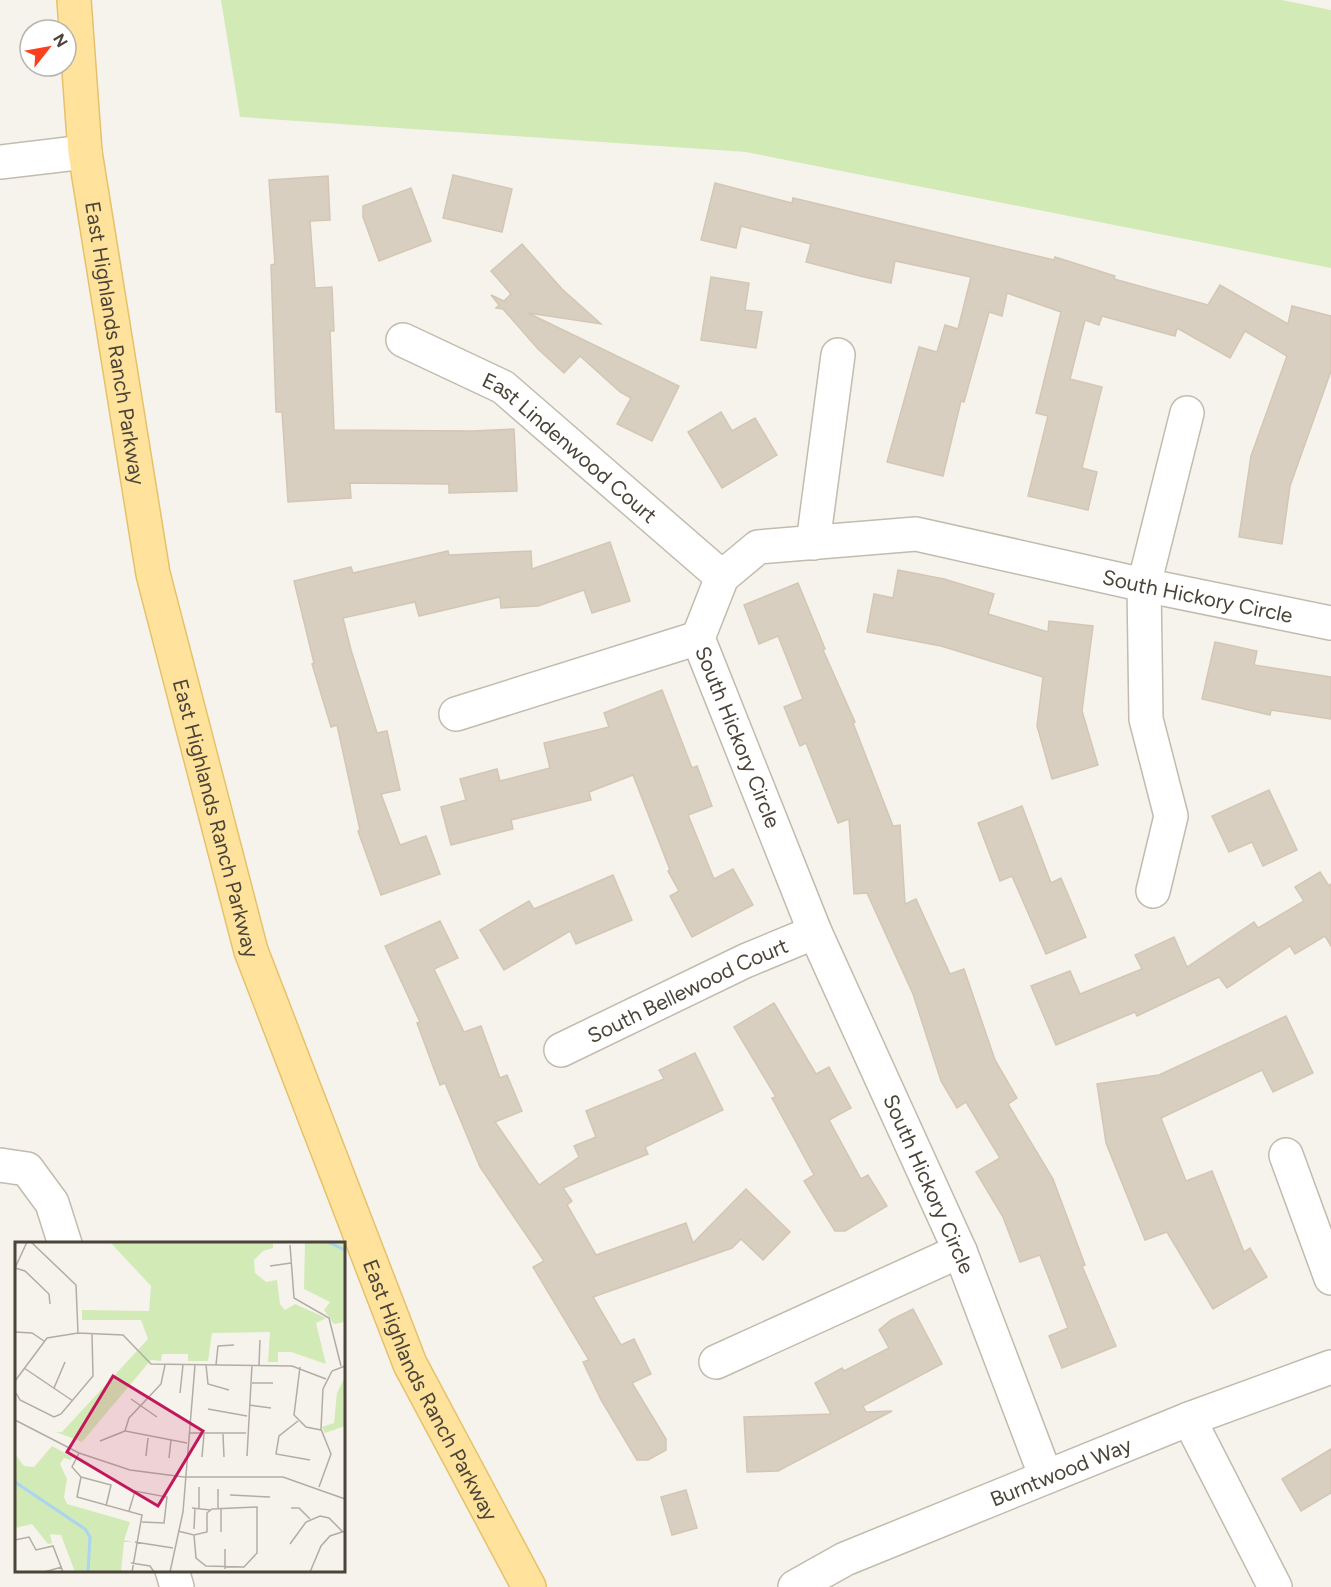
<svg xmlns="http://www.w3.org/2000/svg" width="1331" height="1587" font-family="Figtree,sans-serif">
<style>
.green{fill:#d2eab5}
.building{fill:#d8cfc1;stroke:#d3c7b4;stroke-width:1.5}
.lines{fill:none;stroke-linecap:round;stroke-linejoin:round}
.minor-casing{stroke:#c2bbae;stroke-width:36}
.major-casing{stroke:#e6c16a;stroke-width:36}
.minor{stroke:#fff;stroke-width:33}
.major{stroke:#ffe39c;stroke-width:33}
.labels{text-anchor:middle;dominant-baseline:central;stroke-width:4.5;stroke-linejoin:round;paint-order:stroke}
.street-label{font-size:21px;fill:#4b4439;stroke:#fff}
.inset-river{fill:none;stroke:#a9d4f2;stroke-width:3}
.inset-road{fill:none;stroke:#b2ada4;stroke-width:1.5}
.view{fill:#c2185b;fill-opacity:0.15;stroke:#c2185b;stroke-width:3}
.inset-edge{fill:none;stroke:#4b4439;stroke-width:3}
</style>
<rect width="100%" height="100%" fill="#f6f3ec"/>
<!-- green -->
<path class="green" d="M221,0H1282L1331,10V268L746,152L240,117Z"/>
<!-- building -->
<g class="building">
<path d="M453,175L512,189L502,232L443,218Z"/>
<path d="M328,176L330,220L310,221L315,288L332,287L334,331H330L334,430L472,431L514,429L517,491L449,493V484L350,483L351,498L288,502L282,412H276L271,265L275,264L269,180Z"/>
<path d="M715,183L792,203L793,198L1054,260L1055,257L1115,276L1114,279L1208,305L1220,285L1288,324L1292,306L1331,316V371L1290,486L1282,544L1239,537L1251,456L1287,356L1245,331L1230,358L1177,328L1175,336L1102,316L1099,325L1085,320L1070,379L1102,387L1082,468L1097,472L1088,510L1028,496L1048,416L1036,413L1061,312L1007,293L1002,316L989,312L964,402L961,401L943,476L887,462L919,347L937,352L945,325L958,329L971,277L895,261L891,283L860,276L806,262L811,244L741,226L736,248L701,240Z"/>
<path d="M411,188L431,241L379,261L363,217V206Z"/>
<path d="M522,244L562,289L601,324L528,313L679,386L652,441L617,424L631,398L620,392L580,356L564,373L538,349L503,309L496,308L499,305L491,295L504,301L511,294L491,271Z"/>
<path d="M711,277L749,283L745,310L762,312L756,348L701,340Z"/>
<path d="M721,412L732,431L755,418L777,455L722,488L688,432Z"/>
<path d="M610,542L630,601L592,613L584,590L538,606L501,608L500,597L419,616L415,602L343,618L351,650L377,733L387,731L400,790L381,794L400,845L426,836L440,874L381,895L358,831L360,830L337,725L331,727L312,664L314,663L294,581L351,567L353,573L448,551L449,555L531,551L532,569Z"/>
<path d="M898,570L944,579L994,594L988,614L1048,632L1049,621L1093,626L1082,711L1098,765L1052,779L1037,726L1043,677L941,646L867,632L874,594L893,598Z"/>
<path d="M798,583L825,649L823,650L855,722L853,723L893,826L900,825L905,904L916,899L950,974L964,969L995,1060L1017,1098L1008,1104L1053,1179L1085,1265L1082,1266L1116,1346L1062,1368L1049,1336L1068,1328L1040,1255L1020,1262L1003,1217L976,1172L1000,1158L966,1102L957,1108L941,1081L913,994L867,893L854,894L849,819L838,823L806,743L800,746L784,707L803,699L778,636L759,644L744,605Z"/>
<path d="M1215,642L1257,651L1254,665L1331,677V719L1271,710L1270,715L1202,699Z"/>
<path d="M662,690L692,768L697,766L712,806L688,815L714,879L733,869L753,905L692,937L670,896L679,891L668,871L670,870L633,775L589,792L591,800L511,820L513,829L451,845L441,807L466,800L460,779L497,769L500,781L550,768L544,743L609,727L604,713Z"/>
<path d="M1269,790L1297,850L1263,866L1252,842L1229,852L1212,816Z"/>
<path d="M1022,806L1051,883L1061,878L1086,937L1046,954L1012,876L1000,881L978,823Z"/>
<path d="M1320,872L1329,886L1331,884V946L1325,936L1295,954L1290,946L1227,988L1219,977L1137,1016L1135,1012L1056,1045L1031,986L1070,971L1080,994L1142,969L1135,955L1174,937L1187,967L1254,922L1258,928L1304,901L1295,887Z"/>
<path d="M613,875L632,920L576,944L570,931L504,970L480,930L529,901L534,909Z"/>
<path d="M440,921L458,958L434,969L464,1032L481,1026L500,1078L507,1075L522,1111L495,1122L539,1185L579,1157L574,1146L596,1137L586,1111L664,1079L659,1070L695,1053L723,1110L645,1147L648,1154L563,1188L572,1201L567,1205L596,1255L686,1223L693,1243L746,1189L790,1232L763,1260L741,1239L732,1248L593,1297L621,1345L634,1339L651,1374L632,1383L666,1439V1450L648,1460H637L601,1400L583,1362L589,1360L533,1267L544,1261L480,1167L445,1083L440,1085L417,1023L420,1022L385,946Z"/>
<path d="M774,1003L816,1074L829,1067L851,1108L829,1120L861,1179L868,1175L887,1206L845,1231H835L804,1181L814,1175L772,1098L776,1097L734,1027Z"/>
<path d="M1286,1016L1313,1073L1273,1092L1262,1070L1161,1118L1186,1181L1212,1171L1244,1252L1250,1248L1267,1277L1213,1309L1167,1232L1145,1240L1106,1143L1097,1084L1159,1075Z"/>
<path d="M913,1309L942,1364L863,1406L866,1412L892,1411L778,1471L747,1472L744,1417L831,1414L815,1383L842,1368L844,1371L889,1348L879,1330L891,1320Z"/>
<path d="M1331,1449V1493L1301,1511L1282,1479Z"/>
<path d="M686,1490L697,1528L672,1535L661,1497Z"/>
</g>
<g class="lines">
<defs>
<g id="minor">
<path d="M0,162L85,152"/>
<path id="s1" d="M403,340L503,387L722,577"/>
<path d="M813,543L838,355"/>
<path d="M456,714L698,638"/>
<path d="M1153,891L1171,816L1146,719L1144,585L1187,413"/>
<path id="s2" d="M561,1050L745,961L815,932"/>
<path d="M1286,1155L1331,1278"/>
<path d="M0,1165L27,1169L52,1203L65,1244"/>
<path d="M716,1362L960,1251"/>
<path d="M1189,1419L1275,1587"/>
<path id="s3" d="M1046,1477L960,1251L815,932L698,638L722,577L758,547L916,534L1144,585L1331,623"/>
<path d="M172,1570L177,1587"/>
<path id="s4" d="M795,1587L845,1559L1189,1419L1331,1367"/>
</g>
<g id="major">
<path id="s5" d="M74,0L85,152L153,574L251,951L410,1364L529,1587"/>
</g>
</defs>
<!-- minor casing -->
<use href="#minor" class="minor-casing"/>
<!-- major casing -->
<use href="#major" class="major-casing"/>
<!-- minor -->
<use href="#minor" class="minor"/>
<!-- major -->
<use href="#major" class="major"/>
</g>
<g class="labels">
<!-- street labels -->
<g class="street-label">
<text stroke="none"><textPath href="#s5" startOffset="346">East Highlands Ranch Parkway</textPath></text>
<text stroke="none"><textPath href="#s1" startOffset="200">East Lindenwood Court</textPath></text>
<text stroke="none"><textPath href="#s3" startOffset="1468">South Hickory Circle</textPath></text>
<text transform="translate(738 737) rotate(68)">South Hickory Circle</text>
<text stroke="none"><textPath href="#s5" startOffset="832">East Highlands Ranch Parkway</textPath></text>
<text stroke="none"><textPath href="#s2" startOffset="140">South Bellewood Court</textPath></text>
<text transform="translate(929 1184) rotate(66)">South Hickory Circle</text>
<text stroke="none"><textPath href="#s5" startOffset="1444">East Highlands Ranch Parkway</textPath></text>
<text stroke="none"><textPath href="#s4" startOffset="290">Burntwood Way</textPath></text>
</g>
</g>
<!-- overview -->
<g transform="translate(15 1242)">
<rect width="330" height="330" fill="#f6f3ec"/>
<path d="M95,0H258V6L248,9L239,18L240,31L251,40L262,38L265,62L270,68L280,62L311,76L301,81L311,122L276,110H263V120H253L255,90L197,91L193,119H173V112H147L146,119L136,118L67,200L41,190H47L133,97L126,78H67V68L134,69L136,44ZM290,0H330V86L329,80L319,82L309,68L315,60L289,47ZM330,135V184L310,191L307,185L319,181L322,151ZM37,204L57,215L56,218L49,216L45,222L52,237L49,255L52,262L115,280L109,298L118,300H109L106,330H60L46,293L35,292L37,301L33,302L17,282L0,286V212L9,224L19,225Z" fill="#d2eab5"/>
<path class="inset-river" d="M313,0L330,8M0,240L70,287L75,295L73,330"/>
<path class="inset-road" d="M16,0L61,43L63,91M275,3L279,56L314,76L326,124M255,24L276,21M0,26L10,29L34,52L35,62M0,26L12,0M0,90L17,91L29,99M150,123L146,142L114,176L110,189L172,201M191,123L193,142L214,148M201,123L203,104L219,103M244,123L245,98M285,125L279,173L291,185L306,188M9,126L58,159M0,139L32,96L63,91L108,93L136,122L277,124L311,137M237,141H258M39,146L50,120M1,151L5,158L39,175L46,172L78,134L77,92M165,151L168,123M116,157L142,175M234,163L256,166M193,167L232,174M0,178L64,211L115,228L169,235H268L330,257M283,179L264,194L261,212L295,218M174,191H231M208,192L209,215M85,199L110,189M64,211L57,225L66,235L62,255L127,273L117,330M131,214L133,196M232,214L237,123M187,215L189,192M154,216L156,198M66,235L96,243L91,264M304,245L316,212L306,187L308,147L317,129L330,124M203,247V267M215,253L255,255M177,266L195,268M184,266V245M276,266H284L295,277M114,269L120,249L152,255L149,281L127,280M179,287L180,266M163,289L179,293L192,290V271L197,267L242,265V311L229,325L191,324L181,316L179,293M206,290V267M0,298L14,295L21,308L38,304L48,330M120,300L158,306M275,302L291,280L305,274L314,276L327,289M210,307V327M116,321L135,324L139,330M29,330L47,325M155,330L168,270L180,123M295,330L306,304L315,294L330,289"/>
<path class="view" d="M98,134L188,189L143,264L52,210Z"/>
<rect width="330" height="330" class="inset-edge"/>
</g>
<!-- north arrow -->
<g transform="translate(48 48) rotate(59)"><circle r="28" fill="#ffffff" stroke="#b7b4b0" stroke-width="1.5"/>
<path d="M0-4.5L10 22L0 15L-10 22Z" fill="#fc3f1d"/>
<text y="-9" font-size="16" font-weight="bold" text-anchor="middle" fill="#4b4439">N</text>
</g>
</svg>
